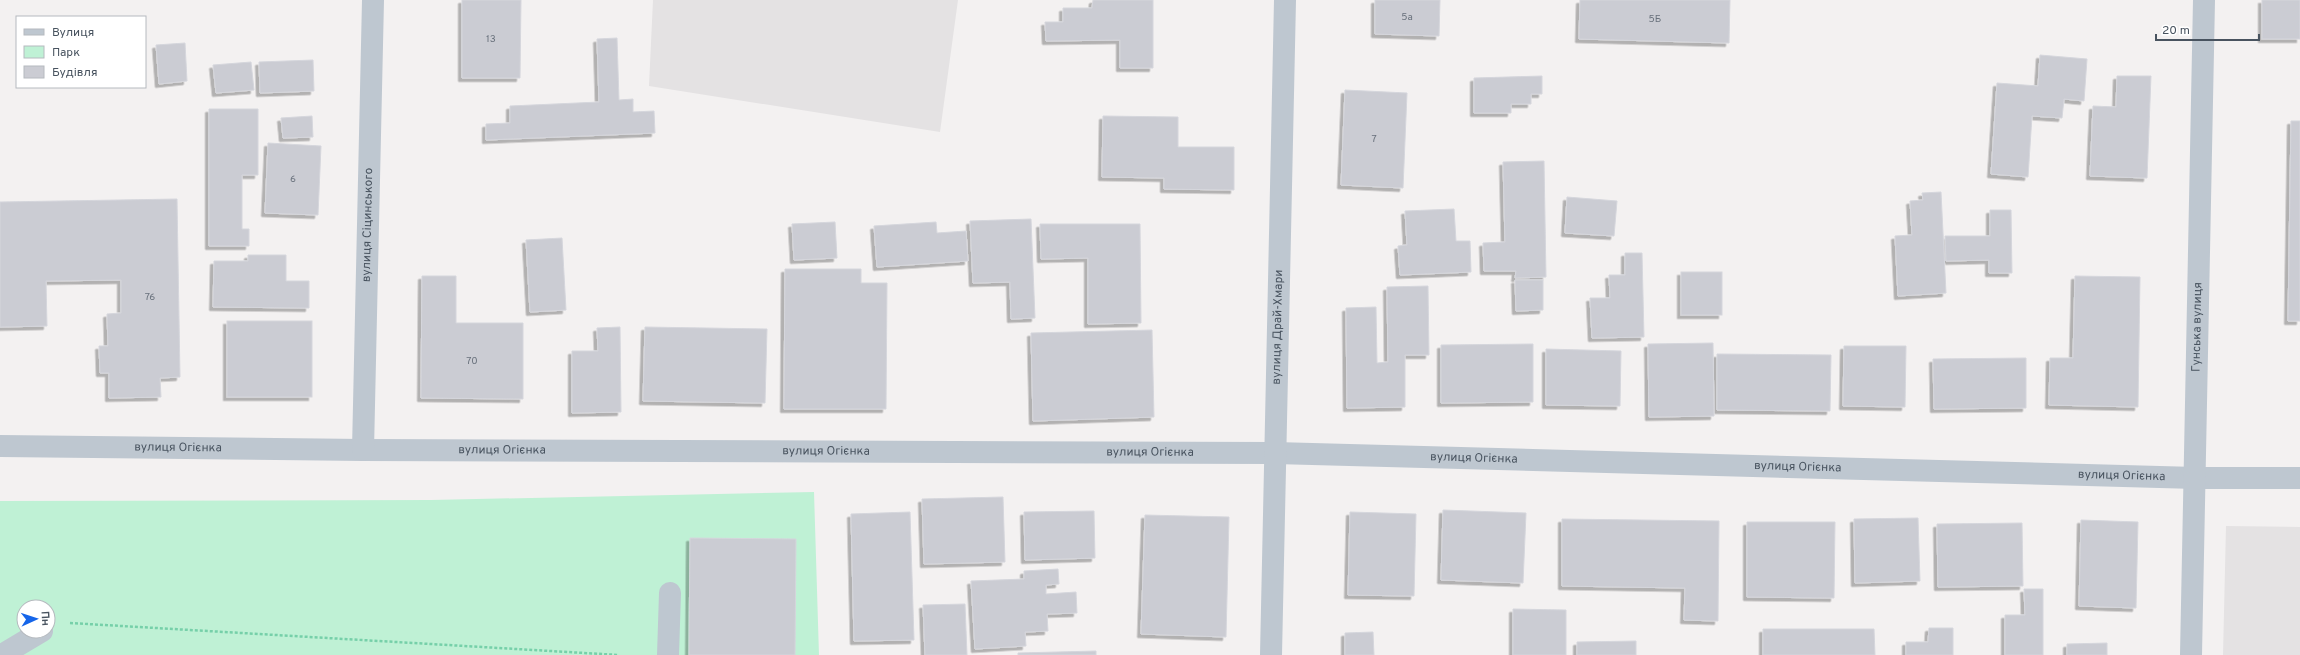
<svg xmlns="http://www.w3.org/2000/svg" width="2300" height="655" font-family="Overpass,sans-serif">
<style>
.education{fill:#e4e2e3}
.green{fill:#bff1d5;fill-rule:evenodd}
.building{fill:#cbccd3;stroke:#d5d6dc;filter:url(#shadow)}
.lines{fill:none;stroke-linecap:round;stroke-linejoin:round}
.path{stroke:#76d0a9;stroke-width:2.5;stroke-dasharray:3 2;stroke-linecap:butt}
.minor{stroke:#bec7d0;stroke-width:22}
.labels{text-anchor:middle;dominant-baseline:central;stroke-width:3;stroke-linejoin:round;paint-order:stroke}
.number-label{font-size:10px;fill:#69717c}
.street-label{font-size:12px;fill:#48535f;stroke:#fff}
</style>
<defs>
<filter id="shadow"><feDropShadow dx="-3.5" dy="3.5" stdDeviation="0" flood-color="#0004"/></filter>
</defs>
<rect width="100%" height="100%" fill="#f3f1f1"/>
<!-- education -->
<g class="education">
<path d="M653,0H958L940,132L649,86Z"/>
<path d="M2226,526L2300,527V655H2223Z"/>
</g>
<!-- green -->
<path class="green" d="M814,492L819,655H0V501L431,500ZM24,607H48V631H24Z"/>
<!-- building -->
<g class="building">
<path d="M462,0H521L520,78H462Z"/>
<path d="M1093,0H1153V68H1120V40L1046,41L1045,22H1063V8H1092Z"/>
<path d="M1375,0H1440L1439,36L1375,34Z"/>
<path d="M1580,0H1730L1729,43L1579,39Z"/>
<rect x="2262" y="0" width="38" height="39"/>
<path d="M617,38L619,100L633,99V112L654,111L655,133L486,140V124L510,123V106L599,102L597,39Z"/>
<path d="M185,43L187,81L159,84L156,45Z"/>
<path d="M2040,55L2087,59L2084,101L2064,99L2062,118L2032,116L2028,177L1991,174L1997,83L2038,86Z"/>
<path d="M313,60L314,91L260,93L259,62Z"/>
<path d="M251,62L254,90L216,93L213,65Z"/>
<path d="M1542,76V94H1531V104H1511V113H1474V78Z"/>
<path d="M2117,76H2151L2147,178L2090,176L2093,106L2116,107Z"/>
<path d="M1345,90L1407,93L1403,188L1341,185Z"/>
<path d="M209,109H258V175H242V229H249V246H209Z"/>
<path d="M312,116L313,137L283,138L281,118Z"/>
<path d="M1103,116L1178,117V147H1234V190L1164,189V178L1102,177Z"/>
<path d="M2291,121H2300V321H2288Z"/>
<path d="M268,143L321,146L318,215L265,213Z"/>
<path d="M1544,161L1546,277L1515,278L1516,271H1484L1483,243L1505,242L1503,162Z"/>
<path d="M1941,192L1946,293L1898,296L1895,236L1912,235L1910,201L1923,200L1922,193Z"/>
<path d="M1567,197L1617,201L1614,236L1565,233Z"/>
<path d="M177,199L180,377L160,378L161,397L109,398V373H100L99,346H108L107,314L121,313V280L46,281L47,326L0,327V202Z"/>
<path d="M1454,209L1456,241H1470L1471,272L1400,275L1398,246L1407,245L1405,211Z"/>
<path d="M1990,210H2011L2012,273H1989V260L1946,261L1945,236H1990Z"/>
<path d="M1031,219L1035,318L1011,319L1010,282L973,283L970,221Z"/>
<path d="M835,222L837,258L794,260L792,224Z"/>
<path d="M936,222L937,233L966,231L968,261L877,267L874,226Z"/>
<path d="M1040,224H1140L1141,323L1088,324V258L1041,259Z"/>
<path d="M562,238L566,310L530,312L526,240Z"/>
<path d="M1625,253H1642L1644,337L1592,338L1590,298H1610L1609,275H1625Z"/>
<path d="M248,255H286V281H309V308L213,307L214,261H248Z"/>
<path d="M785,269H861V283H887L886,409H784Z"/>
<rect x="1681" y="272" width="41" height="43"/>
<path d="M422,276H456V323H523V399L421,398Z"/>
<path d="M2075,276L2140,277L2138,407L2049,405L2050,358H2073Z"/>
<path d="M1515,280H1543V310L1516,311Z"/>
<path d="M1428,286L1429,355H1405V407L1347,408L1346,308L1376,307L1377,363L1388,362L1387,287Z"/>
<rect x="227" y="321" width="85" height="76"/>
<path d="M620,327L621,412L572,413V351H598L597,328Z"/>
<path d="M645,327L767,329L765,403L643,401Z"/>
<path d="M1152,330L1154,417L1033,421L1031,333Z"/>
<path d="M1713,343L1714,416L1649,417L1648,344Z"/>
<path d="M1533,344V402L1441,403V345Z"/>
<path d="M1844,346H1906L1905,407L1843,406Z"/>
<path d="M1546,349L1621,351L1620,406L1546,405Z"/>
<path d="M1717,354L1831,355L1830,411L1717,410Z"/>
<path d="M2026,358V408L1934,409L1933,359Z"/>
<path d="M1003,497L1005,562L924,564L922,499Z"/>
<path d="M1443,510L1526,513L1523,583L1441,580Z"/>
<path d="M1094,511L1095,558L1025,560L1024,512Z"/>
<path d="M910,512L914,640L854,641L851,514Z"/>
<path d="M1350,512L1416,514L1414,596L1348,595Z"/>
<path d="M1145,515L1229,517L1226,637L1141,634Z"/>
<path d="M1918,518L1920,581L1855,583L1854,519Z"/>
<path d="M1562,519L1719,521L1718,621L1684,620L1685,588L1562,586Z"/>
<path d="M2081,520L2138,522L2136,608L2079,606Z"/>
<path d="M1747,522H1835L1834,598L1747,597Z"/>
<path d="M2022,523L2023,586L1938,587L1937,524Z"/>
<path d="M690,538L796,539L795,655H689Z"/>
<path d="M1058,569L1059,584L1046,585V594L1076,592L1077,613L1047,614L1048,631L1025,632L1026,646L975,649L971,581L1024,579V571Z"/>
<path d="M2024,589H2043V655H2005V615H2025Z"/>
<path d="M965,604L967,655H925L923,605Z"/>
<path d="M1513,609L1566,610V655H1513Z"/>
<path d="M1929,628H1953V655H1906V642H1928Z"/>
<path d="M1763,629H1874L1875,655H1763Z"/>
<path d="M1373,632L1374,655H1345V633Z"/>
<path d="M1636,641V655H1577V642Z"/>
<path d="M2107,643V655H2067V644Z"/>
<path d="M1096,651V655H1018V653Z"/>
</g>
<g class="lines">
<!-- path -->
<path class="path" d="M70,623L619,655"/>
<!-- minor -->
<g class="minor">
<path id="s1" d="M0,446L363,450L1275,453L2196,478H2300"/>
<path id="s2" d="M363,450L373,0"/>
<path d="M2,655L42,631"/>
<path d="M668,655L670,593"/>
<path id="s3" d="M1271,655L1285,0"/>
<path id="s4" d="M2191,655L2204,0"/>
</g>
</g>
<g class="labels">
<!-- number labels -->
<g class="number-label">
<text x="1407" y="17">5а</text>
<text x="1655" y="19">5Б</text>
<text x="491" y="39">13</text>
<text x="1374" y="139">7</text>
<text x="293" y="179">6</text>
<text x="150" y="297">76</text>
<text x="472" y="361">70</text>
</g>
<!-- street labels -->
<g class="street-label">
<text stroke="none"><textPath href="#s2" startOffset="225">вулиця Сіцинського</textPath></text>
<text stroke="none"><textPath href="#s3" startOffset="328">вулиця Драй-Хмари</textPath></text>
<text stroke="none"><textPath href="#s4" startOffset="328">Гунська вулиця</textPath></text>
<text stroke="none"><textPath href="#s1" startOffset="178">вулиця Огієнка</textPath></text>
<text stroke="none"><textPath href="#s1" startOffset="502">вулиця Огієнка</textPath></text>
<text stroke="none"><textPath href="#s1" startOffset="826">вулиця Огієнка</textPath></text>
<text stroke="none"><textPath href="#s1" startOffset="1150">вулиця Огієнка</textPath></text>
<text stroke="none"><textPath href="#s1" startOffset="1474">вулиця Огієнка</textPath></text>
<text stroke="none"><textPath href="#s1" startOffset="1798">вулиця Огієнка</textPath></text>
<text stroke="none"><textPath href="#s1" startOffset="2122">вулиця Огієнка</textPath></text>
</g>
</g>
<!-- legend -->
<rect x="16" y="16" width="130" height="72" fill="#ffffff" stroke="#b6babf"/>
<rect x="24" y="29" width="20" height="6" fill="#bec7d0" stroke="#b6babf"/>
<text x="52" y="36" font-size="12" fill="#48535f">Вулиця</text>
<rect x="24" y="46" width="20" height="12" fill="#bff1d5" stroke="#b6babf"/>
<text x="52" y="56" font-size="12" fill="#48535f">Парк</text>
<rect x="24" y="66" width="20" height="12" fill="#cbccd3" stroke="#b6babf"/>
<text x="52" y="76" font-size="12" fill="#48535f">Будівля</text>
<!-- north arrow -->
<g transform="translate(36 619) rotate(87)"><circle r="19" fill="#ffffff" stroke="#b6babf"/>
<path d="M0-3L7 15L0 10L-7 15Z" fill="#1565e9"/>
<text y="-6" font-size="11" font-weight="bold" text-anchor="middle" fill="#48535f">Пн</text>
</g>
<!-- scale -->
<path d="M2156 34v6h103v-6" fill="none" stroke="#48535f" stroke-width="2"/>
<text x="2162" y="34" font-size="12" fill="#48535f" stroke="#ffffff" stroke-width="3" paint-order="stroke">20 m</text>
</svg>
